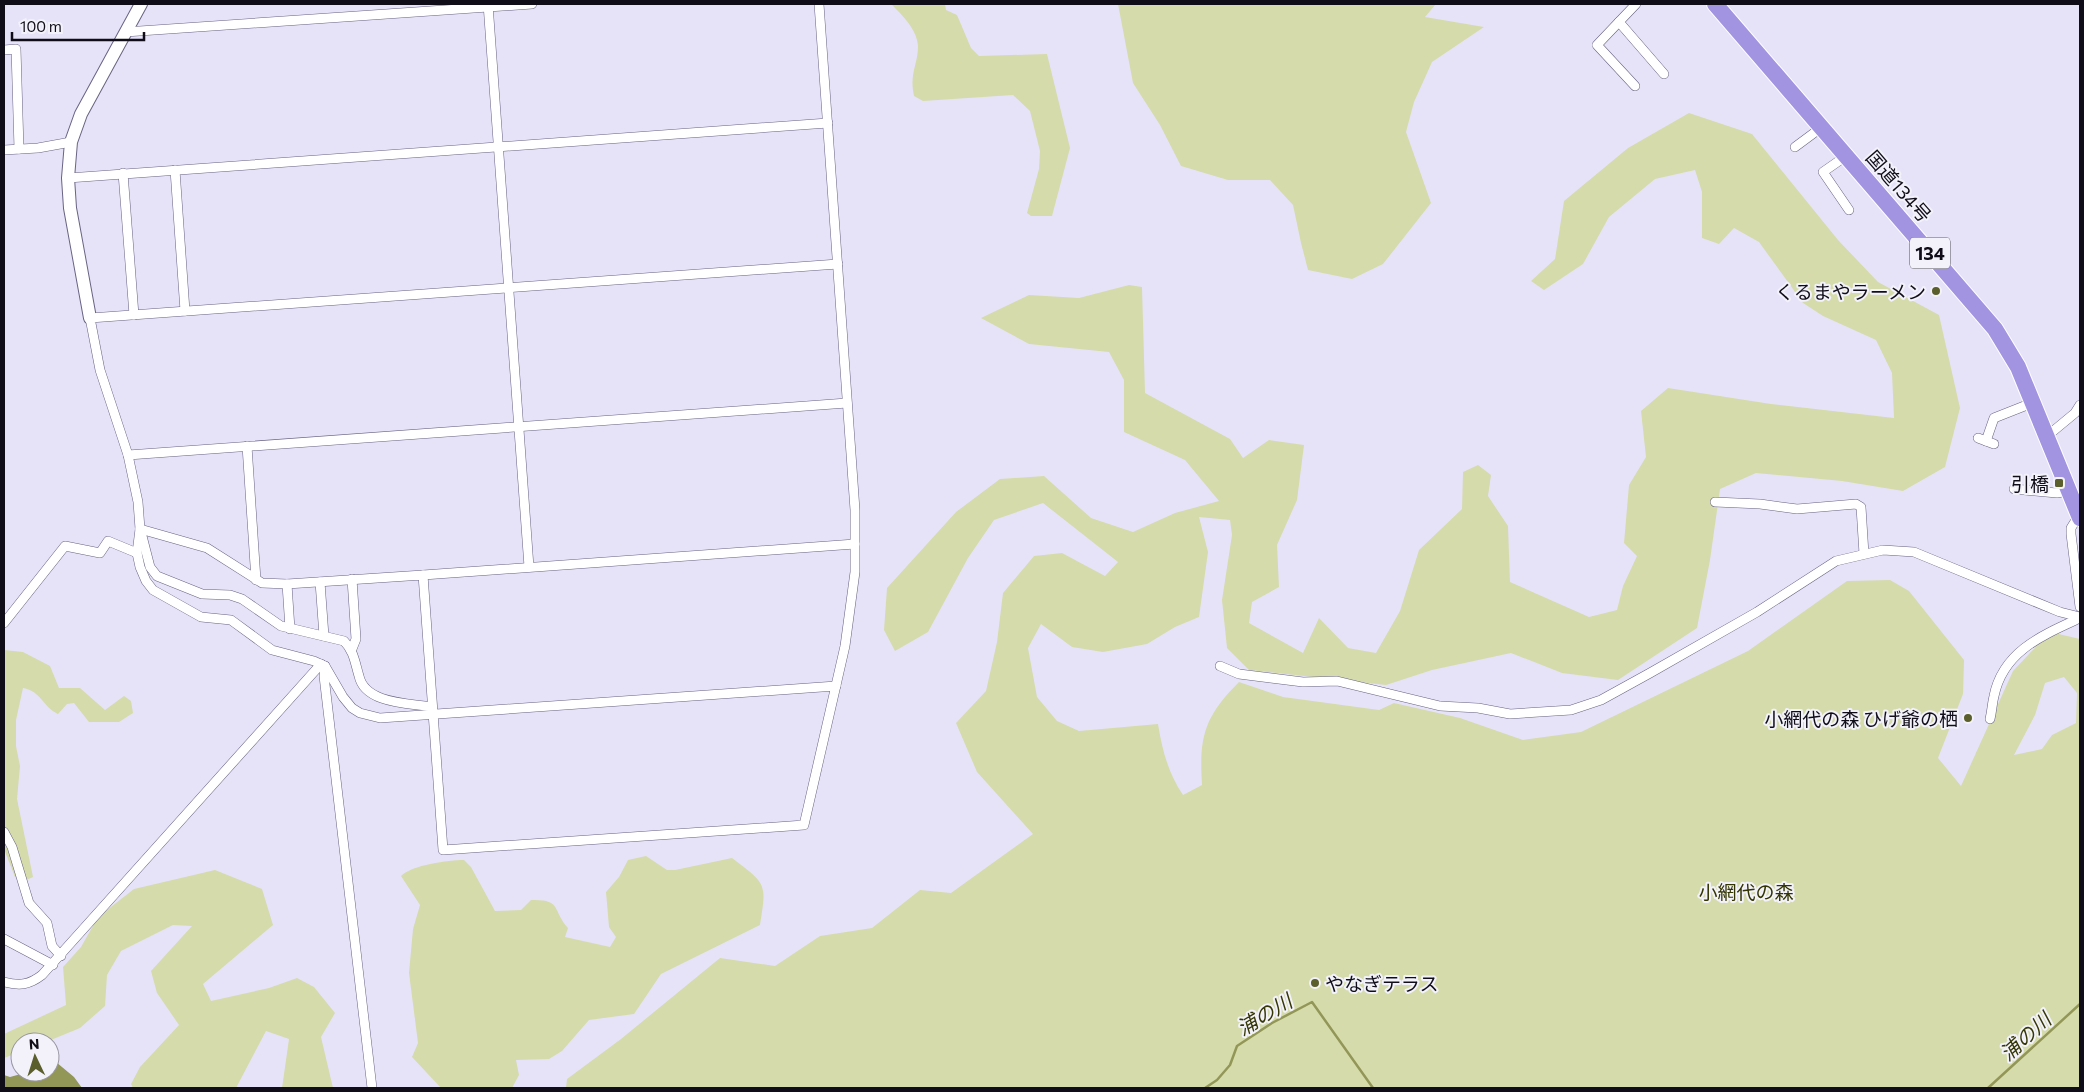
<svg xmlns="http://www.w3.org/2000/svg" width="2084" height="1092" font-family="Commissioner,'Noto Sans JP',sans-serif">
<style>
.green{fill:#d6dbab;fill-rule:evenodd}
.water{fill:#929758}
.lines{fill:none;stroke-linecap:round;stroke-linejoin:round}
.stream{stroke:#929758;stroke-width:2.5}
.street-casing{stroke:#686382;stroke-width:10}
.secondary-casing{stroke:#686382;stroke-width:14}
.highway-casing{stroke:#fff;stroke-width:18}
.street{stroke:#fff;stroke-width:9}
.secondary{stroke:#fff;stroke-width:12}
.highway{stroke:#a394e2;stroke-width:16}
.poi-dot{fill:#5a5e2c;stroke:#f3f2fa;stroke-width:2}
.labels{text-anchor:middle;dominant-baseline:central;stroke-width:4;stroke-linejoin:round;paint-order:stroke}
.shield{fill:#f3f2fa;stroke:#54525c;stroke-width:1}
.shield-label{font-size:18px;font-weight:bold;fill:#100d19}
.street-label{font-size:19px;fill:#100d19;stroke:#f3f2fa}
.poi-label{font-size:19px;fill:#100d19;stroke:#f3f2fa;text-anchor:end}
.park-label{font-size:19px;fill:#323401;stroke:#f3f2fa}
.water-label{font-size:20px;font-style:italic;fill:#353704;stroke:#f3f2fa}
</style>
<rect width="100%" height="100%" fill="#e6e3f9"/>
<!-- green -->
<g class="green">
<path d="M891,4H945L946,10L957,15L971,48L979,56L1047,54L1070,148L1052,216H1031L1027,213L1039,169L1040,151L1030,111L1013,95L923,101L914,96C909,73 918,65 918,46C917,29 902,15 891,4Z"/>
<path d="M1118,4H1436L1425,17L1484,27L1432,62L1414,102L1406,132L1431,203L1383,264L1352,279L1308,270L1301,243L1293,205L1270,180H1228L1181,166L1160,125L1133,83Z"/>
<path d="M1689,113L1752,134L1838,240L1878,282L1939,315L1960,408L1945,467L1903,491L1842,481L1756,473L1720,489L1710,560L1697,628L1618,680L1562,673L1511,653L1432,670L1386,685L1249,670L1227,648L1222,600L1232,535L1230,520L1199,517L1208,552L1199,617L1175,627L1147,644L1103,652L1072,647L1041,624L1028,648L1037,697L1057,721L1079,731L1158,724C1162,749 1168,773 1183,795L1202,785C1199,737 1204,717 1239,682L1283,697L1379,710L1394,703L1460,718L1523,740L1581,732L1748,651L1847,581L1890,580L1909,591L1964,660L1963,694L1938,758L1961,786L2013,671L2050,632L2080,639V1088H566L567,1079L621,1039L720,958L775,966L820,936L872,928L920,890L951,893L1033,834L977,772L956,723L986,691L997,642L1003,593L1034,556L1062,553L1105,576L1118,562L1043,503L994,520L968,558L928,632L895,651L884,630L887,588L956,512L1000,479L1044,476L1091,518L1133,532L1175,513L1219,501L1185,460L1124,432V380L1109,352L1029,344L981,318L1029,295L1079,298L1129,285L1142,287L1145,393L1230,439L1243,458L1269,440L1304,445L1297,500L1277,545L1279,587L1252,602L1249,623L1303,653L1319,618L1348,648L1376,653L1400,611L1419,550L1462,509L1463,472L1478,465L1491,475L1488,496L1508,526L1510,582L1589,617L1617,610L1623,586L1637,556L1624,543L1629,485L1646,457L1641,411L1668,388L1771,404L1894,418L1892,373L1876,340L1823,316L1803,303L1759,242L1734,228L1719,244L1702,238V192L1695,170L1655,179L1609,217L1583,264L1544,290L1531,281L1555,259L1564,201L1628,148ZM2064,677L2077,693L2076,723L2052,735L2042,749L2014,755L2035,715L2045,683Z"/>
<path d="M4,650L23,652L50,666L59,688H80L105,710L124,696L131,701L133,713L119,722H89L74,703L67,704L58,714C43,707 41,691 23,688L16,720V746L20,766L17,799L33,877L22,882L15,877L4,849Z"/>
<path d="M646,856L667,870H675L732,858C766,884 767,882 760,925L661,974L634,1014L589,1020L562,1051L549,1059L516,1060L519,1075L512,1088H441L412,1057L418,1043L409,973L413,929L420,905L401,876C412,865 448,860 464,860L471,867L495,911L521,910L531,900C562,899 552,910 568,928L565,937L610,947L616,937L609,927L606,892L619,877L628,860Z"/>
<path d="M215,870L262,889L273,925L203,984L211,1001L269,988L297,978L314,987L335,1013L321,1037L333,1088H282L289,1039L266,1031L236,1088H133L131,1084L140,1067L179,1025L157,993L151,971L192,926L173,925L121,951L107,975L105,1006L80,1028L46,1042H20V1052L4,1058V1034L66,1005L63,967L81,947L98,917L134,889Z"/>
</g>
<!-- water -->
<path class="water" d="M50,1057L74,1077L82,1088H4V1075L10,1077L28,1072H50Z"/>
<g class="lines">
<!-- stream -->
<g class="stream">
<path d="M1205,1088L1217,1080L1230,1065L1237,1046L1272,1023L1312,1002L1373,1088"/>
<path d="M1988,1088L2080,1004"/>
</g>
<defs>
<g id="street">
<path d="M488,4L529,567"/>
<path d="M1619,22L1664,74"/>
<path d="M125,32L532,4"/>
<path d="M4,50L16,49L19,149"/>
<path d="M1635,86L1597,45L1636,4"/>
<path d="M1795,147L1822,127"/>
<path d="M4,150L38,148L71,142"/>
<path d="M1846,156L1823,172L1849,210"/>
<path d="M175,170L185,311"/>
<path d="M123,173L134,315"/>
<path d="M68,178L828,123"/>
<path d="M2046,437L2075,413L2080,405"/>
<path d="M1978,438L1994,444"/>
<path d="M1986,441L1994,418L2032,403"/>
<path d="M247,446L256,580"/>
<path d="M128,455L847,403"/>
<path d="M2014,489L2057,493L2068,491"/>
<path d="M1715,502L1760,504L1797,509L1856,504L1861,507L1864,554"/>
<path d="M2079,515L2071,528V534L2080,607"/>
<path d="M140,529L207,548L262,583L287,584L423,575L443,850L804,825L845,646L855,572V510L819,4"/>
<path d="M141,532L150,567L157,576L202,594L230,595L242,599L281,626L344,641C354,651 355,663 359,676C365,704 409,703 432,707"/>
<path d="M423,575L855,544"/>
<path d="M320,582L324,636"/>
<path d="M287,584L290,629"/>
<path d="M4,623L65,546L100,553L108,541L137,553"/>
<path d="M352,649L356,639L352,579"/>
<path d="M325,666L324,676L372,1088"/>
<path d="M1220,666L1239,674L1303,682L1337,681L1440,706L1478,708L1510,714L1571,710L1601,700L1650,673L1757,612L1836,561L1883,550L1914,552L2060,612L2080,617"/>
<path d="M836,686L380,718L360,713L352,708L343,697L325,666L314,661L272,650L231,620L201,617L153,590L146,581L140,567L137,553L140,529L138,502L128,455L100,370L90,318L838,264"/>
<path d="M1990,719C1992,711 1992,704 1994,696C2003,651 2043,635 2080,618"/>
<path d="M4,832L12,847L29,903L47,923L52,946L61,956"/>
<path d="M4,939L53,965"/>
<path d="M4,982C20,986 29,985 42,975L321,664"/>
</g>
<path id="secondary" d="M90,318L70,208L68,178L71,142L81,114L141,4"/>
<path id="highway" d="M1715,4L1995,329L2018,367L2080,518"/>
</defs>
<!-- street casing -->
<use href="#street" class="street-casing"/>
<!-- secondary casing -->
<use href="#secondary" class="secondary-casing"/>
<!-- highway casing -->
<use href="#highway" class="highway-casing"/>
<!-- street -->
<use href="#street" class="street"/>
<!-- secondary -->
<use href="#secondary" class="secondary"/>
<!-- highway -->
<use href="#highway" class="highway"/>
</g>
<!-- markers -->
<g class="poi-dot">
<circle cx="1936" cy="291" r="5"/>
<rect x="2054" y="478" width="10" height="10" rx="2.5"/>
<circle cx="1968" cy="718" r="5"/>
<circle cx="1315" cy="983" r="5"/>
</g>
<g class="labels">
<!-- shield labels -->
<rect class="shield" x="1910" y="237.5" width="40" height="31" rx="4"/>
<g class="shield-label">
<text x="1930" y="253">134</text>
</g>
<!-- street labels -->
<g class="street-label">
<text transform="translate(1899 186) rotate(49)">国道134号</text>
</g>
<!-- poi labels -->
<g class="poi-label">
<text x="1926" y="291">くるまやラーメン</text>
<text x="2049" y="483">引橋</text>
<text x="1958" y="718">小網代の森 ひげ爺の栖</text>
<text x="1325" y="983" text-anchor="start">やなぎテラス</text>
</g>
<!-- park labels -->
<g class="park-label">
<text x="1746" y="891">小網代の森</text>
</g>
<!-- water labels -->
<g class="water-label">
<text transform="translate(1264 1014) rotate(-31)">浦の川</text>
<text transform="translate(2025 1036) rotate(-42)">浦の川</text>
</g>
</g>
<!-- border -->
<rect width="2084" height="1092" fill="none" stroke="#100d19" stroke-width="10"/>
<!-- north arrow -->
<g transform="translate(35 1057) rotate(356)"><circle r="24" fill="#f3f2fa" stroke="#9896a0"/>
<path d="M0-4L9 19L0 12L-9 19Z" fill="#5a5e2c"/>
<text y="-8" font-size="14" font-weight="bold" text-anchor="middle" fill="#100d19">N</text>
</g>
<!-- scale -->
<path d="M12 32v8h132v-8" fill="none" stroke="#100d19" stroke-width="2.5"/>
<text x="20" y="32" font-size="15" fill="#100d19" stroke="#f3f2fa" stroke-width="4" paint-order="stroke">100 m</text>
</svg>
